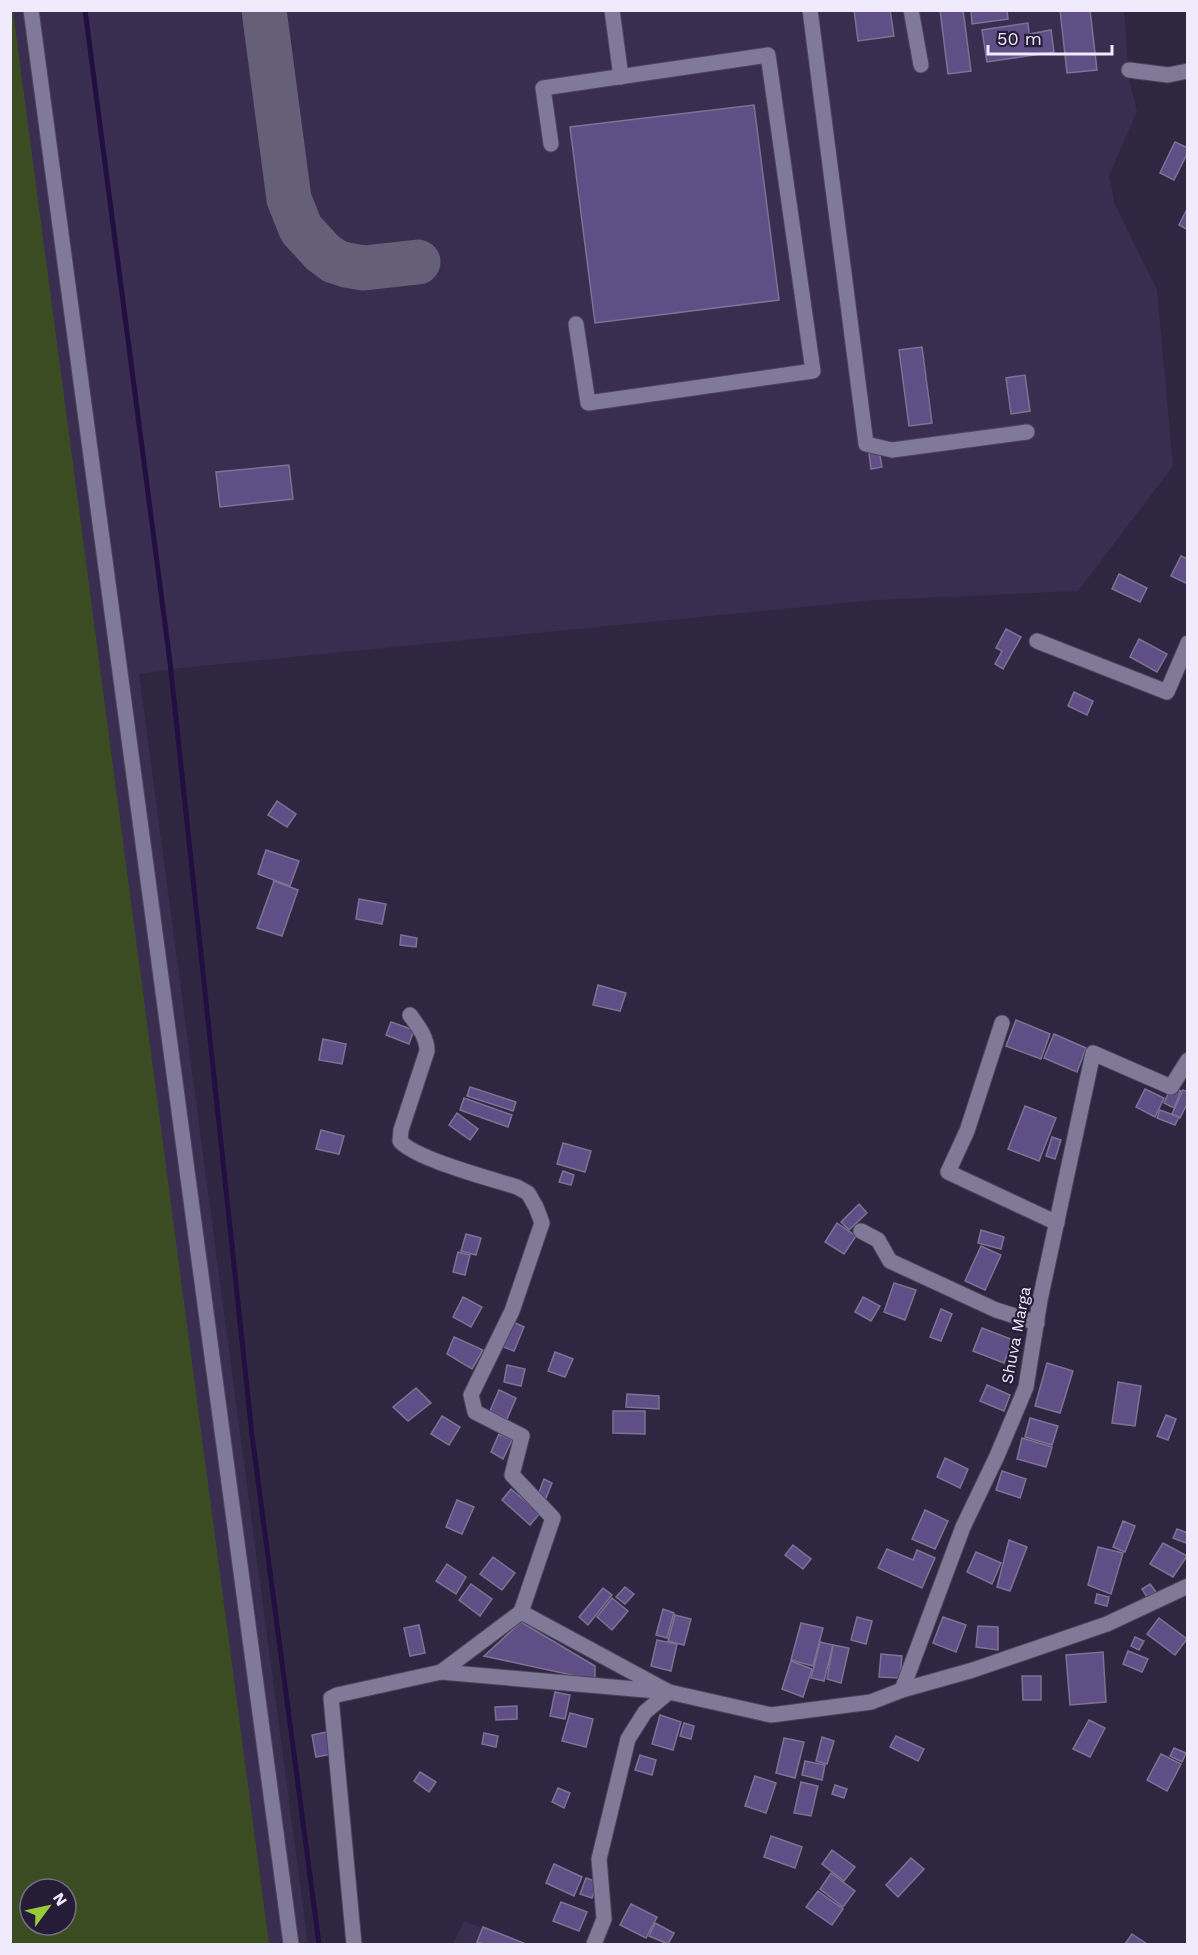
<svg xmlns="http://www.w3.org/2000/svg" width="1198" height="1955" font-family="'Work Sans',sans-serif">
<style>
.built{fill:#392e50;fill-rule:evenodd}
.green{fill:#3b4c23;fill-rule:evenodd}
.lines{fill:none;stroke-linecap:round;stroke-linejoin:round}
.stream{stroke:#220e41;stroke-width:5}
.taxiway{stroke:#665f78;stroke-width:45}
.building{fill:#604f87;stroke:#7b7392;stroke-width:1.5}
.minor-casing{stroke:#4c445b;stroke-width:17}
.minor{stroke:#817998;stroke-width:15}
.labels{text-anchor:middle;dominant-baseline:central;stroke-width:4.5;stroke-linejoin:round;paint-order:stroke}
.street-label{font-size:16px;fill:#efebfd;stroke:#251d37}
</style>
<rect width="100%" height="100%" fill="#2f2742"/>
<!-- built -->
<g class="built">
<path d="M11,11H1124L1129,80L1137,111L1109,176L1115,205L1157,290L1173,466L1078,591L873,600L180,668L139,674L308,1944H11ZM30,1889H66V1925H30Z"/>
<path d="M464,1921L524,1944H453Z"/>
</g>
<!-- green -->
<path class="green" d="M13,10V11L269,1944H11L10,11ZM30,1889H66V1925H30Z"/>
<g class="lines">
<!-- stream -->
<path class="stream" d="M85,10L170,662L252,1435L319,1944"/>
<!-- taxiway -->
<path class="taxiway" d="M264,10L289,199L301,229L322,252L334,261L346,265L364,268L418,262"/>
</g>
<!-- building -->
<g class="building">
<path d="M854,10H890L894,36L858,41Z"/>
<path d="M940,10H963L971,71L948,74Z"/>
<path d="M971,10H1007L1008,19L972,24Z"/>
<path d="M1060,10H1090L1097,70L1067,73Z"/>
<path d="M1028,23L1029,34L1051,30L1054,52L987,62L982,30Z"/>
<path d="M754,105L779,300L595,323L570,127Z"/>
<path d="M1175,142L1188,148V152L1174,180L1160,173Z"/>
<path d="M1188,207V230L1179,225Z"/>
<path d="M922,347L932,423L909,426L899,350Z"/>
<path d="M1025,375L1030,411L1011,414L1006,378Z"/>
<path d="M879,451L882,467L871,469L869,453Z"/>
<path d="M289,465L293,499L220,507L216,472Z"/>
<path d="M1181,556L1188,559V584L1171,576Z"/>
<path d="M1119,574L1147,588L1140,602L1112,589Z"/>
<path d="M1006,629L1021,637L1003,669L995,664L1002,651L996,648Z"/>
<path d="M1139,639L1167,654L1157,672L1130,657Z"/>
<path d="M1074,692L1093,701L1087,715L1068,706Z"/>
<path d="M277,801L296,814L287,827L268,815Z"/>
<path d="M266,850L299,861L290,886L258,874Z"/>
<path d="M274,881L298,890L282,936L257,928Z"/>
<path d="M359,899L386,904L382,924L356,919Z"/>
<path d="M401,935L417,938L416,947L400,945Z"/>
<path d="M598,985L626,993L620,1011L593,1005Z"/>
<path d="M1016,1020L1050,1034L1041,1059L1006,1046Z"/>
<path d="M391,1022L414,1030L409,1044L386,1035Z"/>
<path d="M1054,1034L1086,1048L1077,1072L1044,1058Z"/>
<path d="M323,1039L346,1044L342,1064L319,1060Z"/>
<path d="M470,1087L516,1102L513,1111L467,1096Z"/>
<path d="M1171,1087L1181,1091L1174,1108L1164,1103Z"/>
<path d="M1145,1089L1164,1098L1155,1117L1136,1107Z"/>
<path d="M1183,1090L1188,1092V1102L1180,1118L1172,1114Z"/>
<path d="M464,1098L512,1115L508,1127L460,1110Z"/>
<path d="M1025,1106L1056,1118L1039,1161L1008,1149Z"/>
<path d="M1160,1110L1179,1117L1175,1125L1157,1118Z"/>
<path d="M457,1113L478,1129L470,1140L449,1125Z"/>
<path d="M321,1130L344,1136L339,1154L316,1149Z"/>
<path d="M1052,1137L1061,1140L1055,1159L1046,1156Z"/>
<path d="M563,1143L591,1151L585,1172L557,1164Z"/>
<path d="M563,1171L574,1175L571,1185L559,1182Z"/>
<path d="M859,1204L867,1213L849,1230L841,1222Z"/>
<path d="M837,1223L856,1236L844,1254L825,1242Z"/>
<path d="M981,1230L1004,1237L1001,1249L978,1243Z"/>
<path d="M466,1234L481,1238L476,1255L461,1251Z"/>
<path d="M981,1246L1001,1255L985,1290L965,1281Z"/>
<path d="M458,1252L470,1255L465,1275L453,1272Z"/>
<path d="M894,1283L916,1290L905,1320L884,1312Z"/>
<path d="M463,1297L482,1307L471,1327L453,1317Z"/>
<path d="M863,1297L880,1306L871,1321L855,1312Z"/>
<path d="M941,1309L952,1314L941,1341L930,1337Z"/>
<path d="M511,1321L524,1327L514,1351L501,1346Z"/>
<path d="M982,1328L1013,1340L1004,1363L973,1351Z"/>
<path d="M454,1337L483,1350L472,1369L447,1354Z"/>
<path d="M555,1352L573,1359L565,1377L548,1371Z"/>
<path d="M1047,1363L1073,1371L1060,1413L1035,1406Z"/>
<path d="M507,1365L525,1369L521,1386L504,1382Z"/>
<path d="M1118,1382L1141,1386L1135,1426L1112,1423Z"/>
<path d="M987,1385L1010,1395L1004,1411L980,1401Z"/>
<path d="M416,1388L431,1403L408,1421L393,1407Z"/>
<path d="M499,1390L516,1398L507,1419L490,1411Z"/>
<path d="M627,1394L659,1396V1409L626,1407Z"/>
<path d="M613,1411H645V1434L613,1433Z"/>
<path d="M1166,1415L1176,1419L1168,1440L1157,1436Z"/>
<path d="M442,1416L460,1427L449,1445L431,1434Z"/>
<path d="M1030,1418L1058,1426L1052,1445L1025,1437Z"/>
<path d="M499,1434L512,1440L503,1459L491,1452Z"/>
<path d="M1022,1438L1052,1447L1046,1467L1017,1459Z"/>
<path d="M945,1458L968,1469L960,1488L937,1477Z"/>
<path d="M1002,1471L1026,1479L1020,1498L996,1490Z"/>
<path d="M544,1479L552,1483L546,1498L538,1495Z"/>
<path d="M511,1489L540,1513L530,1525L502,1500Z"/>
<path d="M457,1500L474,1507L462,1534L446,1527Z"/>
<path d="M925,1510L948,1521L935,1549L912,1539Z"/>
<path d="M1123,1521L1135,1526L1125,1552L1113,1547Z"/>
<path d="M1177,1529L1188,1533L1186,1543L1173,1538Z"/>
<path d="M1009,1540L1027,1547L1010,1591L997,1587Z"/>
<path d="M1163,1543L1187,1556L1173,1577L1150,1564Z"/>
<path d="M793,1545L811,1559L803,1569L785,1555Z"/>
<path d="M1098,1547L1123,1553L1111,1594L1088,1585Z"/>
<path d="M887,1549L913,1560L917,1550L935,1558L922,1588L878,1568Z"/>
<path d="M976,1552L1001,1563L992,1584L967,1572Z"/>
<path d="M493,1557L515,1573L502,1590L480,1574Z"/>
<path d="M447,1564L466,1577L456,1594L436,1581Z"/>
<path d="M471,1584L492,1599L480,1616L459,1600Z"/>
<path d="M1150,1584L1156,1592L1147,1597L1142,1589Z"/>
<path d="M625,1587L634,1594L625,1604L616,1597Z"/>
<path d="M603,1588L612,1595L588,1625L579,1617Z"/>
<path d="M1097,1594L1109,1597L1107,1606L1095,1603Z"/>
<path d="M612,1598L628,1611L612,1630L597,1617Z"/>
<path d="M663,1609L674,1613L667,1638L656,1635Z"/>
<path d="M675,1615L691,1619L684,1645L668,1641Z"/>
<path d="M857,1617L872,1621L866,1644L851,1640Z"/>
<path d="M943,1617L966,1625L956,1652L933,1643Z"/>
<path d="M1159,1618L1187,1639L1175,1655L1147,1634Z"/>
<path d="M521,1622L595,1666V1680L484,1656Z"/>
<path d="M801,1623L823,1628L813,1666L791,1660Z"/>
<path d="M419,1625L425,1653L410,1656L404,1628Z"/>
<path d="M978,1626L998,1627V1650L976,1647Z"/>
<path d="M1135,1637L1144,1641L1139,1650L1131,1646Z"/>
<path d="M657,1640L677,1644L671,1671L651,1666Z"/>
<path d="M820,1642L833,1645L824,1681L811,1678Z"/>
<path d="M833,1645L849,1648L841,1683L827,1679Z"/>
<path d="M1128,1651L1148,1659L1142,1672L1123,1664Z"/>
<path d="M1103,1652L1106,1702L1070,1705L1066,1655Z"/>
<path d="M881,1654L902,1656L900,1678L879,1677Z"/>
<path d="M791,1661L812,1669L803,1697L782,1689Z"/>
<path d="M1022,1676H1041V1700H1023Z"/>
<path d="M555,1692L570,1695L565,1719L550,1716Z"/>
<path d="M517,1706V1719L496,1720L495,1707Z"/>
<path d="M570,1713L593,1719L586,1747L562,1741Z"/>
<path d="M660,1715L681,1722L673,1750L652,1744Z"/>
<path d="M1089,1720L1105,1728L1090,1757L1073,1749Z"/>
<path d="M684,1723L694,1726L691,1739L680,1736Z"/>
<path d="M327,1732L332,1754L316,1757L312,1735Z"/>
<path d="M484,1733L498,1736L496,1747L482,1744Z"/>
<path d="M896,1736L924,1749L918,1761L890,1747Z"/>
<path d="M822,1737L834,1741L827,1764L816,1761Z"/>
<path d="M784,1738L804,1742L795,1778L776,1773Z"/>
<path d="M1174,1748L1186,1753L1182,1762L1170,1756Z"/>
<path d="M1161,1754L1181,1764L1167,1791L1147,1780Z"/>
<path d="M640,1755L656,1760L652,1775L635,1770Z"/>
<path d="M805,1761L825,1765L822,1780L802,1775Z"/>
<path d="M420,1772L436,1782L429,1792L414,1781Z"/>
<path d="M755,1776L776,1783L766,1813L745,1806Z"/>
<path d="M801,1782L818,1786L811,1816L794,1813Z"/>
<path d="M835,1785L847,1789L844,1798L832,1794Z"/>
<path d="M558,1788L570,1793L564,1808L552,1802Z"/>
<path d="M771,1836L802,1847L795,1868L764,1857Z"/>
<path d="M832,1850L855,1867L844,1881L822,1864Z"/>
<path d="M911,1858L924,1869L898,1897L886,1885Z"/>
<path d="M554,1864L582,1877L574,1896L546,1883Z"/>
<path d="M831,1873L855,1891L843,1907L820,1889Z"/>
<path d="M586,1878L598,1882L592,1898L580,1894Z"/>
<path d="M818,1891L843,1909L832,1925L806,1907Z"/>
<path d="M561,1902L587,1912L579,1931L553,1921Z"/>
<path d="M631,1904L657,1917L646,1938L620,1925Z"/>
<path d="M655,1923L674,1933L668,1944L649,1936Z"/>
<path d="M483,1927L526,1944H483L477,1942Z"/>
<path d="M1132,1934L1147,1944H1125Z"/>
</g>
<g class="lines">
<defs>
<g id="minor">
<path d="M31,10L291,1944"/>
<path d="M612,10L621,77"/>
<path d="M810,10L866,444L892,450L1027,432"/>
<path d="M911,10L921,65"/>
<path d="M1129,70L1168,75L1188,71"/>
<path d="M551,144L543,88L768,55L813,371L588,403L576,324"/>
<path d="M1037,641L1167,692L1188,643"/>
<path d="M410,1015C418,1026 427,1037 427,1051L401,1130L400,1141C415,1159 492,1179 517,1187L528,1193L536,1207L542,1223L512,1311L471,1395L475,1412L522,1436L512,1475L553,1518L521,1612"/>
<path d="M1002,1023L967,1131L948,1172L1057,1223"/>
<path d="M861,1231L878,1240L890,1261L996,1310L1037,1323"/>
<path d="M441,1672L669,1692L645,1712L628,1739L599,1859L604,1919L594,1944"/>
<path d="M902,1690L963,1527L997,1456L1026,1387L1040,1300L1093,1053L1171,1087L1188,1060"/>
<path d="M354,1944L331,1698L337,1695L441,1672L521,1612L669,1692L771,1715L871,1702L902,1690L973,1670L1107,1624L1188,1586"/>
</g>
</defs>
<!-- minor casing -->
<use href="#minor" class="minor-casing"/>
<!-- minor -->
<use href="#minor" class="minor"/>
</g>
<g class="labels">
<!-- street labels -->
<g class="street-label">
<text transform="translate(1016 1335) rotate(-79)">Shuva Marga</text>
</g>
</g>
<!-- border -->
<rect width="1198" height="1955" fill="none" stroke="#efebfd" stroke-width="24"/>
<!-- north arrow -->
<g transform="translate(48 1907) rotate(57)"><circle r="28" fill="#251d37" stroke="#766f86" stroke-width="1.5"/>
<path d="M0-4.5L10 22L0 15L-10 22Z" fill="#97cc38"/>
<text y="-9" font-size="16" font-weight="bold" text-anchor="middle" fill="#efebfd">N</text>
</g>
<!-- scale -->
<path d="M988 45v9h124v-9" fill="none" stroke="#efebfd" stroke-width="3"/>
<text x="997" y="45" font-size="18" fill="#efebfd" stroke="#251d37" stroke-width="4.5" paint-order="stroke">50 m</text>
</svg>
